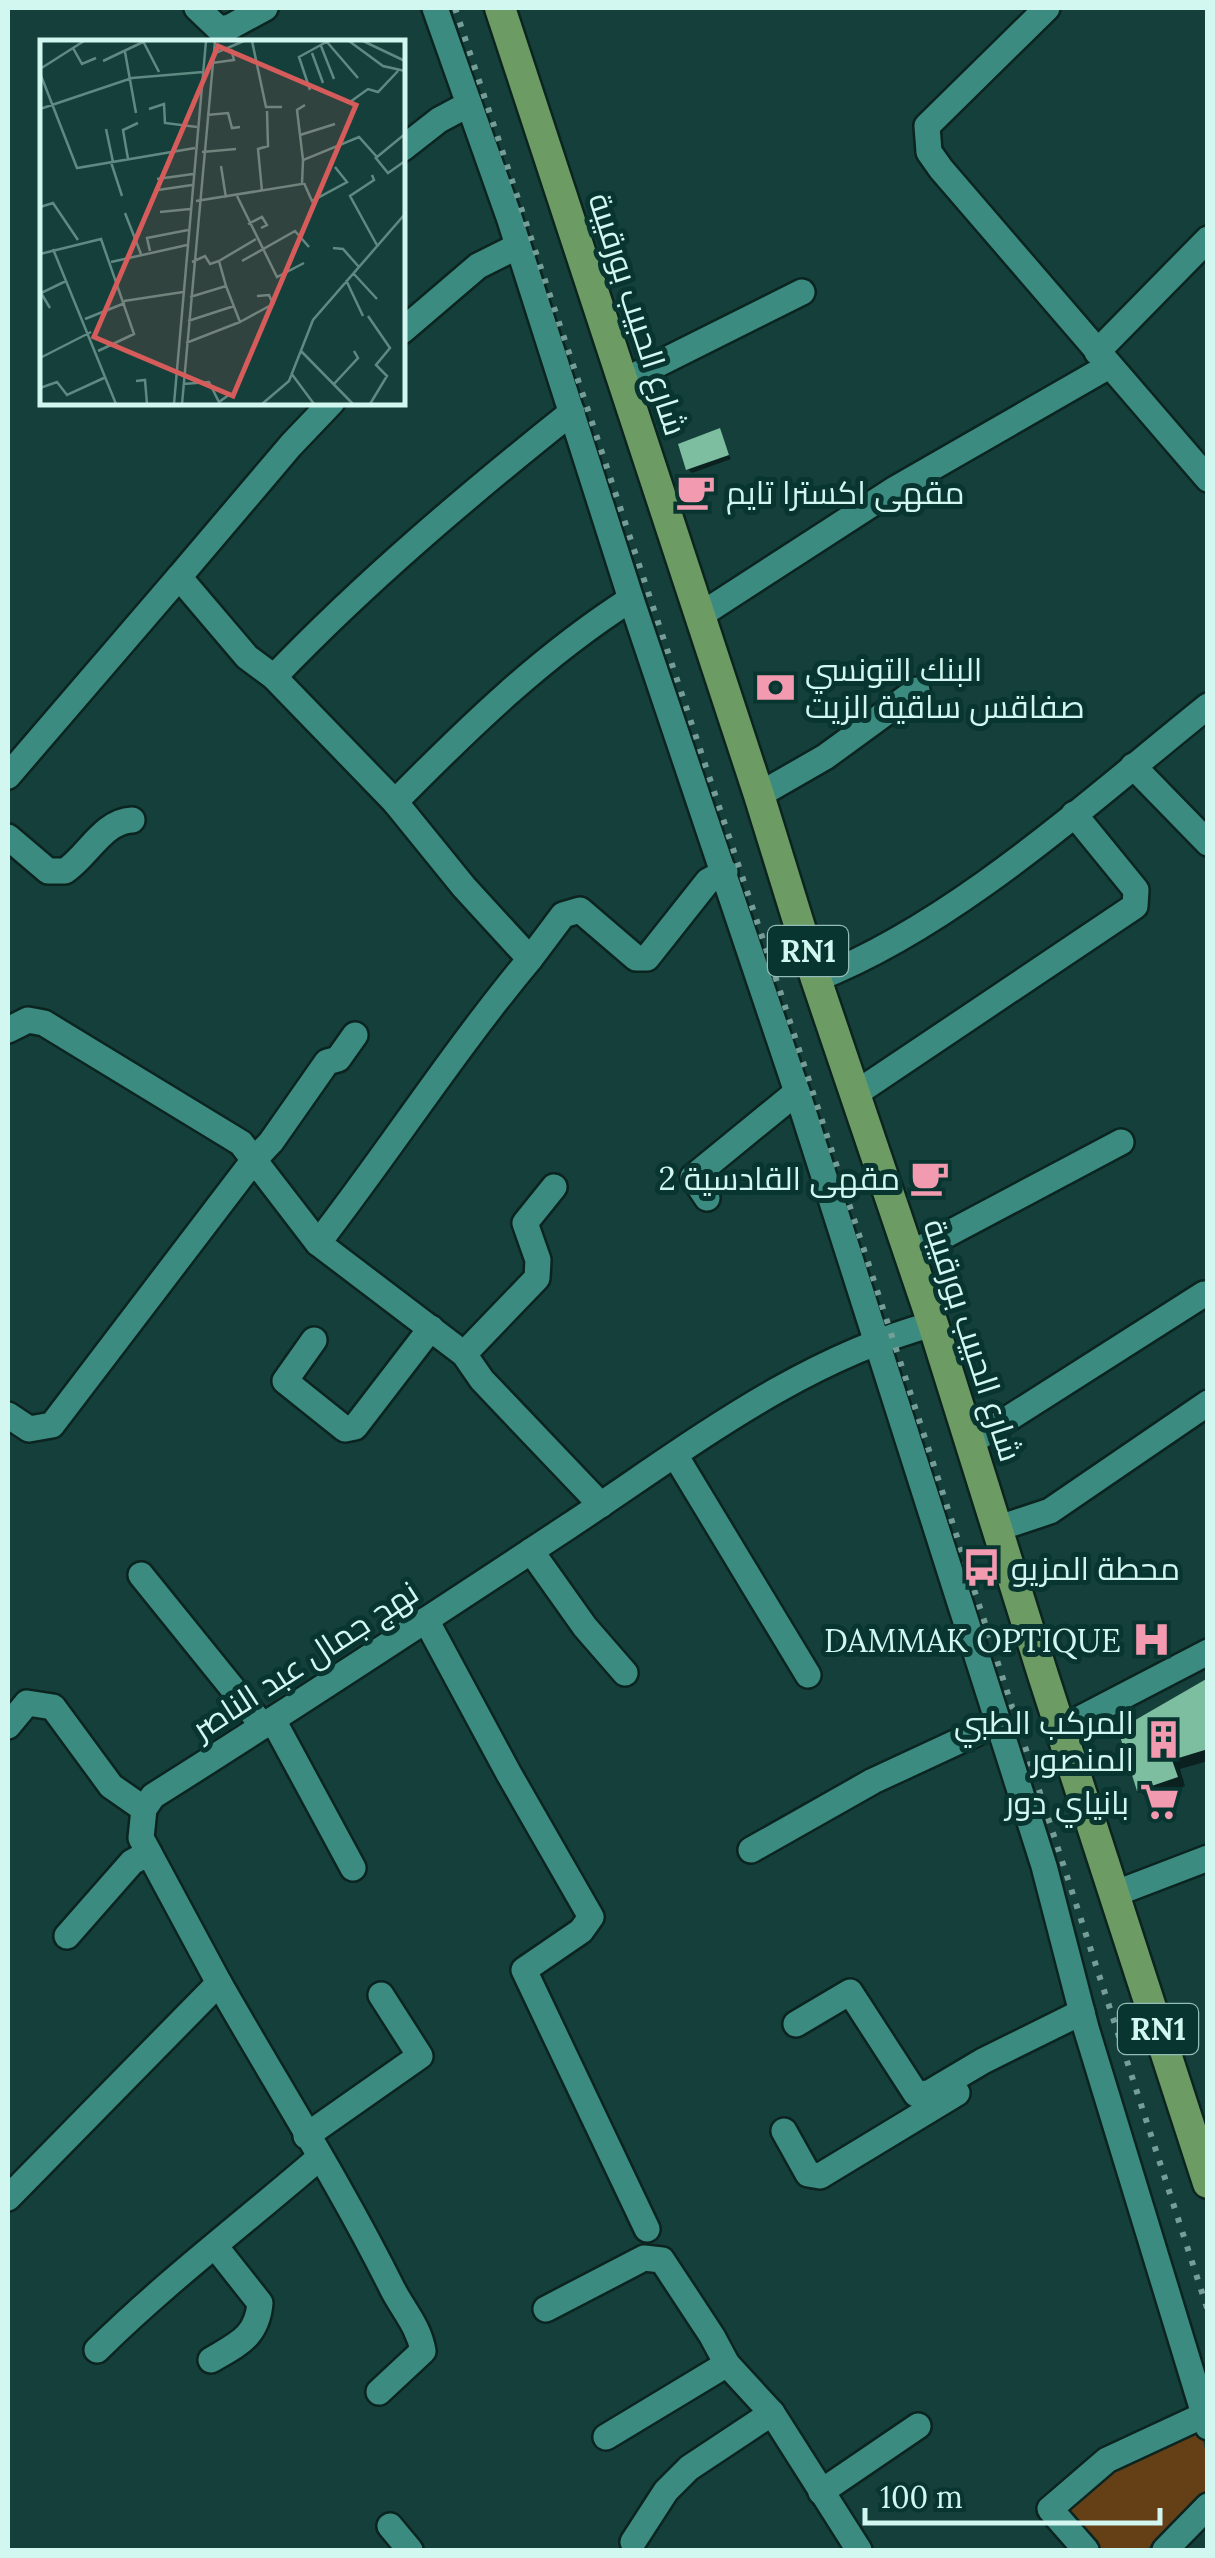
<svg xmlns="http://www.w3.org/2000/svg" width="1215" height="2558" font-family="Lora,Cairo,serif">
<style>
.green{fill:#653f16}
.shadow{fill:#0007}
.building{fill:#7dbda0}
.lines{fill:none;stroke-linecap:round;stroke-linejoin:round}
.minor-casing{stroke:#0b2420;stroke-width:30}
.major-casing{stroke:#0b2420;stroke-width:35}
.minor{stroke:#3c8b81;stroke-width:25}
.major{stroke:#6c9c64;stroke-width:30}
.rail{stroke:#769e98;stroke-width:6;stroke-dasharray:5 10;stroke-linecap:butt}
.labels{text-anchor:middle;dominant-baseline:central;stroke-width:10;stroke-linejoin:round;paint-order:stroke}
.shield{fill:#083530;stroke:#95bdb7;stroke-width:2.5}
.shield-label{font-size:30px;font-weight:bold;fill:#d2f7f1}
.street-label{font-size:32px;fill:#d2f7f1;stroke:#083530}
.poi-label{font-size:32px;fill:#d2f7f1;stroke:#083530;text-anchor:end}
.inset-road{fill:none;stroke:#618983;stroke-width:2.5}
.view{fill:#d55c5a;fill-opacity:0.15;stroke:#d55c5a;stroke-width:5}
.inset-edge{fill:none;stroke:#d2f7f1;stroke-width:5}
</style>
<rect width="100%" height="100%" fill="#153f3a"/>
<!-- green -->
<path class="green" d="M1199,2424L1207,2458L1205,2493L1146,2550H1094L1065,2519L1068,2501L1102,2470Z"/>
<!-- shadow -->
<g class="shadow">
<path d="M719,431L731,459L692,473L688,469Z"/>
<path d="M1208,1681V1761L1180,1769L1185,1786L1148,1799L1139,1790Z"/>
</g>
<!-- building -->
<g class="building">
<path d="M720,428L729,455L686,470L678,444Z"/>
<path d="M1208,1678V1749L1172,1760L1178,1777L1137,1791L1118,1730Z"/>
</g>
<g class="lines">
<defs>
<g id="minor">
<path d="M197,8L219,29L230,27L265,8"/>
<path d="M435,8L509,217L631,599L797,1092L1044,1866L1086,2028L1208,2427"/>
<path d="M1047,8L927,126L929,152L941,169L1208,479"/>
<path d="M402,149L439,120L469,104"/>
<path d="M402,331L478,266L516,247"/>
<path d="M1097,352L1208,239"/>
<path d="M624,381L802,292"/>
<path d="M332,402L291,445L179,577L247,657L274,677L395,802C469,727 542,656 631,599"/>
<path d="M699,616L895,489L1109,366"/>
<path d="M274,677C366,581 468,495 572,412"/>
<path d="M1133,766L1208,843"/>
<path d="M8,776L179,577"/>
<path d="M759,795L825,757L917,690"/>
<path d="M8,837L48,871H65C87,857 103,821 132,820"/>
<path d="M530,959L563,915L580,910L636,958H647L708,881L725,872"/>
<path d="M816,979C955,925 1092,799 1208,706"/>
<path d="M8,1030L28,1020L44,1023L241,1143L318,1243L464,1354L482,1380L601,1505"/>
<path d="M855,1094L1135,906L1136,890L1074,814"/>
<path d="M707,1198L693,1177L797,1092"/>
<path d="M318,1243C390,1150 454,1050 530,959L464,887L395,802"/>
<path d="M910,1254L1121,1142"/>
<path d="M314,1340L285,1381L345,1429L355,1427L431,1328"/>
<path d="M464,1354L537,1278L538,1260L525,1223L554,1187"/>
<path d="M8,1415L29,1429L52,1425L253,1161L271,1142L327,1062L338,1059L355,1035"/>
<path d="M970,1443L1204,1294"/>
<path d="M675,1455L808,1675"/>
<path d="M996,1529L1050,1511L1208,1403"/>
<path d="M531,1551L585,1627L625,1673"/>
<path d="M141,1575L263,1726"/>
<path d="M426,1620L509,1774L591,1917L581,1931L524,1970L647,2229"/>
<path d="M273,1720L353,1868"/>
<path d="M8,1726L27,1703L53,1707L111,1786L144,1809"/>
<path d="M1060,1729L1208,1652"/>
<path d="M751,1850L873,1781L998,1723"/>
<path d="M1114,1894L1208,1858"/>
<path d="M67,1936L132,1862L149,1853"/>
<path d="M219,1983C277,2085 341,2185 393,2290C404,2311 419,2327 423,2351L379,2392"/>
<path d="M796,2024L850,1992L916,2094L929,2093L983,2061L1082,2012"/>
<path d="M784,2131L808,2174L820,2176L957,2093"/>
<path d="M306,2136L420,2056L381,1995"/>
<path d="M8,2198L219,1983L141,1838L144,1809L153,1796C293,1708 431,1617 569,1526C686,1449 796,1361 933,1324"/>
<path d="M546,2309L644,2258L662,2260L712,2336L727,2364L772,2413L859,2550"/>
<path d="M97,2350C167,2281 245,2222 319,2158"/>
<path d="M211,2360C238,2344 257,2337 260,2303L215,2246"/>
<path d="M606,2437L727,2364"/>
<path d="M821,2492L918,2426"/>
<path d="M390,2526L410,2550"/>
<path d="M633,2542L666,2491L689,2468L772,2413"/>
<path d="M1086,2550L1050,2509L1107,2460L1204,2415"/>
<path d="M1165,2550L1208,2506"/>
</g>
<path id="major" d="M500,8L759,795L816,979L933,1324L1043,1675L1208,2183"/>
</defs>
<!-- minor casing -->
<use href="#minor" class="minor-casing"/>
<!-- major casing -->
<use href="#major" class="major-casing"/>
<!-- minor -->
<use href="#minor" class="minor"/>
<!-- major -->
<use href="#major" class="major"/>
<!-- rail -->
<path class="rail" d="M455,8L780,991L1208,2311"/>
</g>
<!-- icons -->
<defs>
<symbol id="cafe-bare" viewBox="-9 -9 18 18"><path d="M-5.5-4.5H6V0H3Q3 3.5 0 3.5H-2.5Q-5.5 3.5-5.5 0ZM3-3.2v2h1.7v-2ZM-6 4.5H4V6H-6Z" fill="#f29aaf" stroke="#083530" stroke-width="2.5" paint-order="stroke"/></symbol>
<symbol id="bank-bare" viewBox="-9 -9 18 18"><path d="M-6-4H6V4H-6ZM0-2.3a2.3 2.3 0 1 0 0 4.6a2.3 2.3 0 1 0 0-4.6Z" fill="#f29aaf" stroke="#083530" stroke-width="2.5" paint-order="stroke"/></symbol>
<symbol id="bus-bare" viewBox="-9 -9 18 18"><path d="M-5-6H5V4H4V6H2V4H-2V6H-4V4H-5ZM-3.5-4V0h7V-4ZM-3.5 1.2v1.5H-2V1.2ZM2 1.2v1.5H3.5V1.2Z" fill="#f29aaf" stroke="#083530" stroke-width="2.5" paint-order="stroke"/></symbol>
<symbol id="hospital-bare" viewBox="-9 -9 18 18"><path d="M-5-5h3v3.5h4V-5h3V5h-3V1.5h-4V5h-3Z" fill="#f29aaf" stroke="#083530" stroke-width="2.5" paint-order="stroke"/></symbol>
<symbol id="building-bare" viewBox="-9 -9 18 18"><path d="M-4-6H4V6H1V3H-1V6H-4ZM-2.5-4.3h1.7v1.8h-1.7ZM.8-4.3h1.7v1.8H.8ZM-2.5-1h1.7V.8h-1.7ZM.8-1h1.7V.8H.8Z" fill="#f29aaf" stroke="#083530" stroke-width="2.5" paint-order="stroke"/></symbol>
<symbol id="supermarket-bare" viewBox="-9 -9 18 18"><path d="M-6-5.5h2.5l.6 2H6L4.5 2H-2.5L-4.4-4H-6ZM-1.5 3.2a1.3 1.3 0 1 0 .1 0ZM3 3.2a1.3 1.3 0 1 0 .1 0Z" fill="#f29aaf" stroke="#083530" stroke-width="2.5" paint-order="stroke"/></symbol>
</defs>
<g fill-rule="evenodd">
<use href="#cafe-bare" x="668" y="464" width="55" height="55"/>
<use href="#bank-bare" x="748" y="660" width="55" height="55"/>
<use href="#cafe-bare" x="902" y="1150" width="55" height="55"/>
<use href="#bus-bare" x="954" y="1540" width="55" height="55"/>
<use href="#hospital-bare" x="1124" y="1612" width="55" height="55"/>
<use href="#building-bare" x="1136" y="1712" width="55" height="55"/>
<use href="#supermarket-bare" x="1132" y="1774" width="55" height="55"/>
</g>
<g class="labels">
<!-- shield labels -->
<g class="shield">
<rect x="768" y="926" width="80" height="50" rx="8"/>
<rect x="1118" y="2004" width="80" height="50" rx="8"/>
</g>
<g class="shield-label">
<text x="808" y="951">RN1</text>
<text x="1158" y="2029">RN1</text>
</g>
<!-- street labels -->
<g class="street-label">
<text transform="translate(638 314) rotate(72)">شارع الحبيب بورقيبة</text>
<text transform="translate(973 1340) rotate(72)">شارع الحبيب بورقيبة</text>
<text transform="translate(305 1660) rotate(-33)">نهج جمال عبد الناصر</text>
</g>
<!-- poi labels -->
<g class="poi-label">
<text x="726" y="492" text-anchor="start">مقهى اكسترا تايم</text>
<text x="805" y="669" text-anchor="start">البنك التونسي<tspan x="805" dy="37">صفاقس ساقية الزيت</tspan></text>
<text x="900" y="1178">مقهى القادسية 2</text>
<text x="1011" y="1568" text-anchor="start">محطة المزيو</text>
<text x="1121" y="1640">DAMMAK OPTIQUE</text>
<text x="1134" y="1722">المركب الطبي<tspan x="1134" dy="37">المنصور</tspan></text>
<text x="1129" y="1802">بانياي دور</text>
</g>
</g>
<!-- overview -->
<g transform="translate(40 40)">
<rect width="365" height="365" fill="#153f3a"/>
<path class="inset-road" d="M103,1L119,32M212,1L226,67H242M309,1L343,26L365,31M323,1L365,21M287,2L318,38M281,6L294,39M33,8L42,24L56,18M85,12L96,73M272,13L283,43M173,14L204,1M63,21L103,2M172,23L194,20L191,9M0,29L44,1M0,33L37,128L155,108M270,50L259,17L288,1M310,62L328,49L338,52L358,31M0,69L92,38L163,32M109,69L124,64L125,83L157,87M167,75L188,73L192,88L200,87M66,89L73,122M260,95L295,84M162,112L196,109M335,117L348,133L365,121M88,119L83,90L98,83M263,120L257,70L265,65M71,122L82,156M181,126L186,158M332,135L334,140L310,156L338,207M117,139L153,134M264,143L272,161L307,142L295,127M118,150L152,145M222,151L218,109L228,106L227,71M197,156L237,237L264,223M156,161L262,144L263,120L319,97L337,117L365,94M0,167L13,163L38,200M120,172L150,169M85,173L101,214M208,184L222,177L227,185L221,188M293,208L303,209L319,227M13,209L76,364M110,211L107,198L148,190M0,214L61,199L94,294L58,311M202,221L255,191L269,207M71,222L147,205M152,222L165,216L170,224L179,221M313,233L337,259M306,240L323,276M186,246L179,221L216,199M84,261L143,252M10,268L1,253L26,241M328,276L350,308L336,325L347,336L330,364M45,279L85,263M148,281L194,266M200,282L233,264L229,255L217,256M146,303L200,282L186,246L150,257M261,311L313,364M0,318L51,292M251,333L274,364M96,341L105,340L107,364M143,344L169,342L179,362L190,354M293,345L318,318L314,311M0,348L17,342L27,355L66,337M134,364L166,1M142,364L175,1M222,364L249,341L273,280L365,174"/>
<path class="view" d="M178,6L316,65L193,356L54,297Z"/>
<rect width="365" height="365" class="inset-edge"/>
</g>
<!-- border -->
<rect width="1215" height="2558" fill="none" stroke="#d2f7f1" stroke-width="20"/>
<!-- scale -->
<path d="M865 2508v15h295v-15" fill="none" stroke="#d2f7f1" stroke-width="5"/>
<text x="880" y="2508" font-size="30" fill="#d2f7f1" stroke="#083530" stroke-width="8" paint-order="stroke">100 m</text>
</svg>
